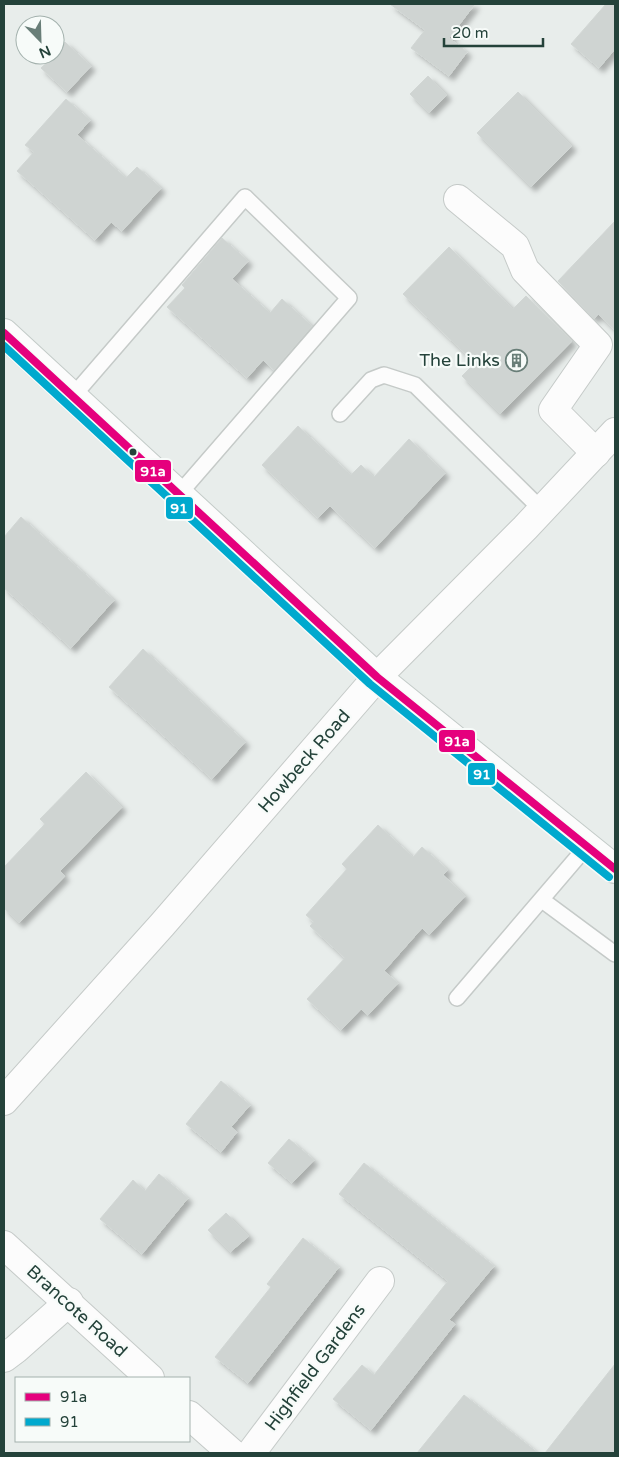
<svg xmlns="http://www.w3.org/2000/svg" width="619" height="1457" font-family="'Varela Round',sans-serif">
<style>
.building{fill:#cfd4d2;stroke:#d1d6d4;filter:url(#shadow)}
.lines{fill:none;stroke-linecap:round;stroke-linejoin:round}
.service-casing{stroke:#c5cac8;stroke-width:18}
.minor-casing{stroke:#c5cac8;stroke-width:30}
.secondary-casing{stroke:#c3cbc8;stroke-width:30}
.service{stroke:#fcfcfc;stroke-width:15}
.minor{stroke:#fcfcfc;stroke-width:28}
.secondary{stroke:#fcfcfc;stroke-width:28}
.bus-1-casing{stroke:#f7fbf9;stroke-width:11}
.bus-2-casing{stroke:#f7fbf9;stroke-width:11}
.bus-1{stroke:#e5007d;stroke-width:8}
.bus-2{stroke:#00a9ce;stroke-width:8}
.bus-dot{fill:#24423a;stroke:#f7fbf9;stroke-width:2}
.labels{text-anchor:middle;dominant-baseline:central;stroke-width:4.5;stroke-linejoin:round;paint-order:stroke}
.poi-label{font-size:18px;fill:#24423a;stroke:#f7fbf9;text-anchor:end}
.street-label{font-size:18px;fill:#24423a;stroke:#f7fbf9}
.line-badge{stroke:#f7fbf9;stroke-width:2}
.badge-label{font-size:14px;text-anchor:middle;font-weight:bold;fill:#fff}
</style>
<defs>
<filter id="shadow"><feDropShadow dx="4.5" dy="4.5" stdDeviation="2.5" flood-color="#0004"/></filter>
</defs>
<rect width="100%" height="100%" fill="#e8edeb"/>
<!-- building -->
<g class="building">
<path d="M390,4H475L449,38L467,52L449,76L411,48L425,30Z"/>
<path d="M606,4H615V49L599,68L571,44Z"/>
<path d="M65,42L91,66L67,92L41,68L55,55Z"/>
<path d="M428,76L447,95L429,113L410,94Z"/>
<path d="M518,92L572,146L531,187L477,133Z"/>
<path d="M66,99L90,120L77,135L126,178L137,167L161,188L122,231L111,222L95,240L17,171L34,152L25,145Z"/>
<path d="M615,221V330L598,314L594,319L558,281Z"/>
<path d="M222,238L248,261L232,279L270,313L282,299L312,326L274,370L263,360L247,378L167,307L185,288L182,285Z"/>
<path d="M449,247L513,309L526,296L572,341L500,414L462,376L475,363L403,294Z"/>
<path d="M298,426L351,475L361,465L374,477L409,439L445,473L375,548L330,506L318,518L262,465Z"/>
<path d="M21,517L114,600L71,648L4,588V537Z"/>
<path d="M143,649L245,742L212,779L109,687Z"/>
<path d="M86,772L122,807L60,871L65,876L19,923L4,908V867L45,824L40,819Z"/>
<path d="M378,825L413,857L422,847L448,870L443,875L465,896L429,935L422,928L384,971L398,983L368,1015L361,1009L341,1030L307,999L345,958L310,926L314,922L306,915L347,869L342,864Z"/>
<path d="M221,1081L250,1105L231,1127L237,1132L221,1152L186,1124Z"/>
<path d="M289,1139L314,1160L292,1183L268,1163Z"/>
<path d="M364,1163L494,1266L449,1320L455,1324L371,1430L333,1399L362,1365L374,1375L448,1281L339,1194Z"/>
<path d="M159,1174L188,1198L142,1254L100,1219L133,1180L145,1191Z"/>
<path d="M226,1213L249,1236L230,1252L208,1230Z"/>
<path d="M303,1238L339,1267L248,1383L215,1357L271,1287L267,1284Z"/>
<path d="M615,1364V1453H545Z"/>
<path d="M464,1395L538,1453H417Z"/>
</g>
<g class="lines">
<defs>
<g id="service">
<path d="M73,396L245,197L349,298L179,494"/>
<path d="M340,414L371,380L384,375L415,385L542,510"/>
<path d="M542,900L615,954"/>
<path d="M457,998L587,846"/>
</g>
<g id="minor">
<path d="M458,199L515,246L525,270L598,345L553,410L596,453"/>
<path d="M4,1101L162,925L377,677L525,528L615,432"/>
<path d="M4,1245L150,1378"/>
<path d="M4,1358L16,1349L69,1302"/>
<path d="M189,1415L232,1453"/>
<path d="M251,1453L380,1281"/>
</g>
<path id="secondary" d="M4,333L377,677L615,869"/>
</defs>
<!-- service casing -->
<use href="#service" class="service-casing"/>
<!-- minor casing -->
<use href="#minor" class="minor-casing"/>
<!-- secondary casing -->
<use href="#secondary" class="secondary-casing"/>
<!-- service -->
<use href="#service" class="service"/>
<!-- minor -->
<use href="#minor" class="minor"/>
<!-- secondary -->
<use href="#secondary" class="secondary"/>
<defs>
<path id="bus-1" d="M4,333L377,677L615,869"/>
<path id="bus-2" d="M4,346L370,684L609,877"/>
</defs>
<!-- bus-1 casing -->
<use href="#bus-1" class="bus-1-casing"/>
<!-- bus-2 casing -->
<use href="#bus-2" class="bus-2-casing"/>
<!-- bus-1 -->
<use href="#bus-1" class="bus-1"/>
<!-- bus-2 -->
<use href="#bus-2" class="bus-2"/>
</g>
<!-- icons -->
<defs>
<symbol id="building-ring" viewBox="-11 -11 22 22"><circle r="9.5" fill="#f7fbf9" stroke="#697e78" stroke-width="1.5"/><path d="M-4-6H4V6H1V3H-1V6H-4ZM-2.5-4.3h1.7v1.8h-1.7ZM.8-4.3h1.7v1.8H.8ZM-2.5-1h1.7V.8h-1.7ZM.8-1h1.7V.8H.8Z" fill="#697e78"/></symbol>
</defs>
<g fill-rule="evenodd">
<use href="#building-ring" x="504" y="348" width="25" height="25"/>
</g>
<!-- markers -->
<circle class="bus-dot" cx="133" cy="452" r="4.5"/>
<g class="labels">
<!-- poi labels -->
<g class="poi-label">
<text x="500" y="360">The Links</text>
</g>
<!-- street labels -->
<g class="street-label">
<text transform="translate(304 761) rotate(-49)">Howbeck Road</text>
<text transform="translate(77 1311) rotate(42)">Brancote Road</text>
<text transform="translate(315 1367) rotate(-53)">Highfield Gardens</text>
</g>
</g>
<g class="line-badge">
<rect x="134" y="459" width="38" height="24" rx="5" fill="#e5007d"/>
<rect x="165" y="496" width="29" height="24" rx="5" fill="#00a9ce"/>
<rect x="438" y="729" width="38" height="24" rx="5" fill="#e5007d"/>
<rect x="467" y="762" width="29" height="24" rx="5" fill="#00a9ce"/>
</g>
<g class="badge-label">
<text x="153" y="476">91a</text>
<text x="179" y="513">91</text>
<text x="457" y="746">91a</text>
<text x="482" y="779">91</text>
</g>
<!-- border -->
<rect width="619" height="1457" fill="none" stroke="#24423a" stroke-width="10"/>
<!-- legend -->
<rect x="15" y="1377" width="175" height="65" fill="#f7fbf9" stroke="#a3b1ad"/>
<rect x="25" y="1393" width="25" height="8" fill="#e5007d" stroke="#a3b1ad"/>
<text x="60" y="1402" font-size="15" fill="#24423a">91a</text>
<rect x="25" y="1418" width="25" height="8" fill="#00a9ce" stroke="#a3b1ad"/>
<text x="60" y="1427" font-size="15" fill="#24423a">91</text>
<!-- north arrow -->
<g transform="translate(40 40) rotate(157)"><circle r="24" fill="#f7fbf9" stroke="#a3b1ad"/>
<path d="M0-4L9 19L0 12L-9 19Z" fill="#697e78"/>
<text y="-8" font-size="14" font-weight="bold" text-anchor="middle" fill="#24423a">N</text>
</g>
<!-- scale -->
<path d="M444 38v8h99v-8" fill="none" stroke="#24423a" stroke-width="2.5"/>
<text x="452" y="38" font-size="15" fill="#24423a" stroke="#f7fbf9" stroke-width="4" paint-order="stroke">20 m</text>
</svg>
